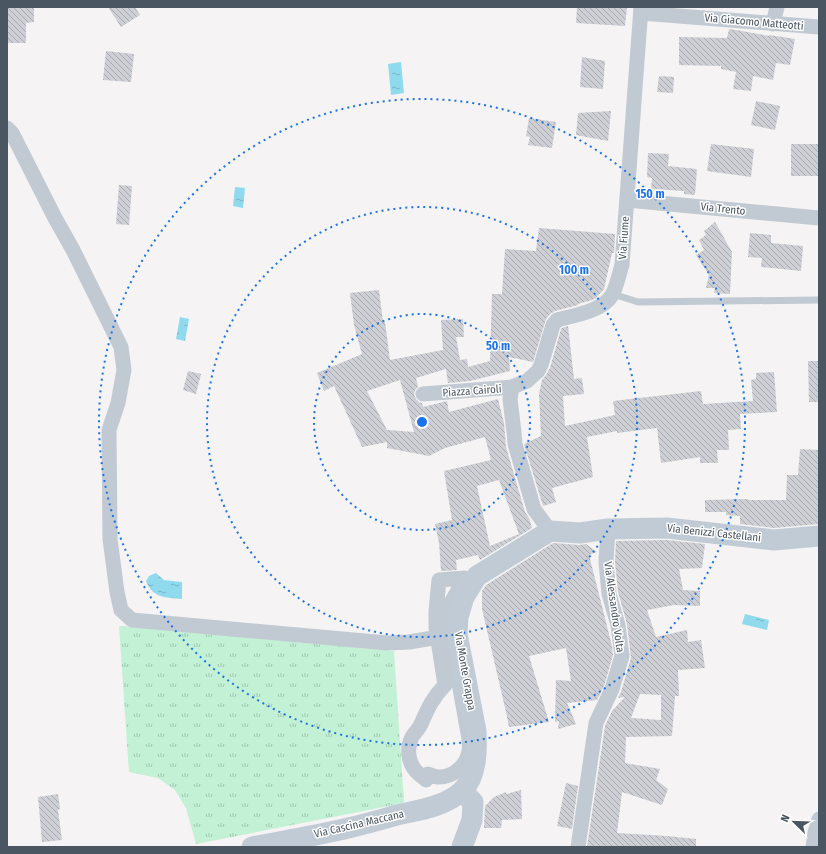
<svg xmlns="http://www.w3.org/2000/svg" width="826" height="854" font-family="'Fira Sans Condensed',sans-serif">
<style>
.grass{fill:url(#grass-tufts)}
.water{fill:url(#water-ripples)}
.building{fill:url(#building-back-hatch);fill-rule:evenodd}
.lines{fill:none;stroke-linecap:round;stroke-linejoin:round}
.lane{stroke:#c1cad2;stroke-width:7}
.street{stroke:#c1cad2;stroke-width:15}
.secondary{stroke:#c1cbd6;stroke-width:21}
.ring{fill:none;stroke:#1a73e8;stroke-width:2;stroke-dasharray:2 4}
.labels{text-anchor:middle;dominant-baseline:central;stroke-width:3;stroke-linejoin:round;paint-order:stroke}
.street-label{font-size:11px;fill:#4a5661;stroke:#fff}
.centre{fill:#1a73e8;stroke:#fff;stroke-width:2}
.ring-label{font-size:12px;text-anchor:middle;font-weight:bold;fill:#1a73e8;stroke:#fff;stroke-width:3;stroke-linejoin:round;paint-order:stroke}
</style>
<defs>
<pattern id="grass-tufts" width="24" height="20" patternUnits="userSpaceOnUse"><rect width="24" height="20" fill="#c3f1d5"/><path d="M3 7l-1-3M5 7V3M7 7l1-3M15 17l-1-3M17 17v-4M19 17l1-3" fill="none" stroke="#a0c6b0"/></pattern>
<pattern id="water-ripples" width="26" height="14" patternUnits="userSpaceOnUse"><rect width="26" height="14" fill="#90daee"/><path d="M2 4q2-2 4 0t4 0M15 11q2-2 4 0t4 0" fill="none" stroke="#78b4c4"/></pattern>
<pattern id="building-back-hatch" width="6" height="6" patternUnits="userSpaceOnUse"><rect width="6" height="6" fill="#cdcfd5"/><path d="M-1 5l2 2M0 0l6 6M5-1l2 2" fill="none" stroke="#a8abb0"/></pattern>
</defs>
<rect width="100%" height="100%" fill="#f5f3f3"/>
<!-- grass -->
<path class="grass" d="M119,626L394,651L404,803L196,844L186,808L175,790L158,778L129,772Z"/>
<!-- water -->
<g class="water">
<path d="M401,62L404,93L391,95L388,64Z"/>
<path d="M235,187L245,188L243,208L233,206Z"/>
<path d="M180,317L189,319L185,341L176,339Z"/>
<path d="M156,573L164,580L182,582V599C166,597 153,599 146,581L149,576Z"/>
<path d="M745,614L769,620L767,630L742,624Z"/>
</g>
<!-- building -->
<g class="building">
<path d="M7,7H34V22L26,23V43H7Z"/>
<path d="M108,7H135L140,15L121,27Z"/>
<path d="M577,7H627L625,26L576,23Z"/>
<path d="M729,29L736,30L769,36V35L795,39L790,65L776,63L773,80L753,76L751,91L733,89L736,72L721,69V66L679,65V37L727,38Z"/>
<path d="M106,51L134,54L131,82L103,80Z"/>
<path d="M582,57L605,61L603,89L580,87Z"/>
<path d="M659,76L674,77L673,93L657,92Z"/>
<path d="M756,101L780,106L775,130L751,125Z"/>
<path d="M611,111L608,141L576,135L578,113Z"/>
<path d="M529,118L556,122L552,148L528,145L530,137L526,136Z"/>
<path d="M711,144L754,149L751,177L707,171Z"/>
<rect x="791" y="144" width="28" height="32"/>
<path d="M648,153L669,154L668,166L697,169L695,195L684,194V191L651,189L652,178L647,177Z"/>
<path d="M119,185L132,186L129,225L116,224Z"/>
<path d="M715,222L732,252L730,294L714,293L715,288H706L709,275L696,255L704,250L699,240L706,235L704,231Z"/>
<path d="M539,228L615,234L614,253H612L604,289L596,298L592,300L578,304V305L555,311L550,314L546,319L533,362L509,357L510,371L470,381L448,383L446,369L416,378L418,387L415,390L414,395L416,399L419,402L422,403L423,407L447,401L449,412L498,399L504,423L506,447L525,512L529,518L532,528L480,560L478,555L456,560L457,570L441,571L439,543L435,524L452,520L444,471L491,460L485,437L445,448L429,456L387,448V442L362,447L334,386L324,391L317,373L362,354L354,325L350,293L379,290L383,322H385L390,360L443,350L441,320L463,319L464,337H456L460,360L467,359L468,367L490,361L492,294H502L505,249L536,251ZM400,380L414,432L387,430L367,391ZM499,480L519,534L490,546L477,486Z"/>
<path d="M750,233L771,235V243L803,246L801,271L761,267L762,258L748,257Z"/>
<path d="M568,326L574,379L582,378L584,394L563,396L565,426L615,415L613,401L701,391L703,404L753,401L751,380L756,379V373L774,372L777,412L740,414L741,429L728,430L729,450H717L718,463H700V457L661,463L657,428L617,433V431L587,437L593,477L552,488L556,502L543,506L524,444L541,436L539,394L542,380L546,375L550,368L561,329L562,328Z"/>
<path d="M808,361H819V402H809Z"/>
<path d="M188,371L201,374L196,394L183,390Z"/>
<path d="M800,449L819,450V524L774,528L740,524V516L726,515V512H705V500L749,499L748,500H786L787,475H798Z"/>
<path d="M666,540L705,544L702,568L679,569L683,590L700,591V606L674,605L647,610L656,637L687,630L688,642L701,640L705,668L678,670L679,696H675L672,736L626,737L625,763L660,769L656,780L668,789L662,805L622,792L617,833L667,836L696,839V847H587L605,726L612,711L625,697L618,698L621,692L631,658L627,624L618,592L615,562L616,541ZM640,694L661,695V720L631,718Z"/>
<path d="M553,543L579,545L586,544L597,552L589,555L612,646L613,655L604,686L597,700L567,703L576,724L558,729L559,721L555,722L556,680L571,681L566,648L529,656L549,722L509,727L506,712L482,609V591L486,585Z"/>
<path d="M566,783L578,786L572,829L557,826Z"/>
<path d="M521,790L522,819L502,820L501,828H484L485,806L494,797L506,792V794Z"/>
<path d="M58,794L60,809L58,810L62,840L42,842L38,797Z"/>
</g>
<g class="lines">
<!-- lane -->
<path class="lane" d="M613,294L638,302L819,300"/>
<!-- street -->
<g class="street">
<path d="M641,13L819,27"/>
<path d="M773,24L777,7"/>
<path d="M7,128L12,133L55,218L73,250L121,347L124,370L118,403L109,430L110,539L117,592L121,610L132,620L387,643L409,642L457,634"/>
<path d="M627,200L819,218"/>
<path d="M512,387L510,399L514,432L515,444L534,509L550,531"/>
<path d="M423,394L512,387L527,381L538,371L541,365L553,325L557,320C575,315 603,311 612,295C617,286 619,274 622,265L641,7"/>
<path d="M465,578L452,601L449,614V627L469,739C469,743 470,747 469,751C467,766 452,778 437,777C434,776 431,775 428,774L426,780C424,778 421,776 419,774C408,765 406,749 412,737C415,732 419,729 421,724C428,708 433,697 445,685L436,627V611L439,580Z"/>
<path d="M578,847L596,723L612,689L622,656L618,625L609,594L606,562L608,529"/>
<path d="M813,847L815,833L819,819"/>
</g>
<!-- secondary -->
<g class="secondary">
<path d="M252,847C283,841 314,836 344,829C362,825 380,820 397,815C419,810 444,807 462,791C477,777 477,750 476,731L457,634L458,617L464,597L477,576L550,531L580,533L608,529L667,528L774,540L819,536"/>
<path d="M462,847L472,820L473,802L462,791"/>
</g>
</g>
<!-- distance rings -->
<g class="ring">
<circle cx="422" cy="422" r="108"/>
<circle cx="422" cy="422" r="215"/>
<circle cx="422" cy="422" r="323"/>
</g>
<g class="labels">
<!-- street labels -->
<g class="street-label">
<text transform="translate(754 22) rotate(5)">Via Giacomo Matteotti</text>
<text transform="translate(723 209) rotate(6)">Via Trento</text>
<text transform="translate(624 238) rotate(-86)">Via Fiume</text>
<text transform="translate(472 391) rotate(-4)">Piazza Cairoli</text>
<text transform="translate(714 533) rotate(6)">Via Benizzi Castellani</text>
<text transform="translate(614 607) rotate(82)">Via Alessandro Volta</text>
<text transform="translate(465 671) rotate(80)">Via Monte Grappa</text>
<text transform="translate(359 824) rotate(-13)">Via Cascina Maccana</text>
</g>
</g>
<circle cx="422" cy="422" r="6" class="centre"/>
<g class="ring-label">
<text x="650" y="198">150 m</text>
<text x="574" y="274">100 m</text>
<text x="498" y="350">50 m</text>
</g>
<!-- border -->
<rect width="826" height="854" fill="none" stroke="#4a5661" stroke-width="16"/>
<!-- north arrow -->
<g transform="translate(794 822) rotate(293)" stroke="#ffffff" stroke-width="3" paint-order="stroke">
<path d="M0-3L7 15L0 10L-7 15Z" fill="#4a5661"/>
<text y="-6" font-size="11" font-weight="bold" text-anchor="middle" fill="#4a5661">N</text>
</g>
</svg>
